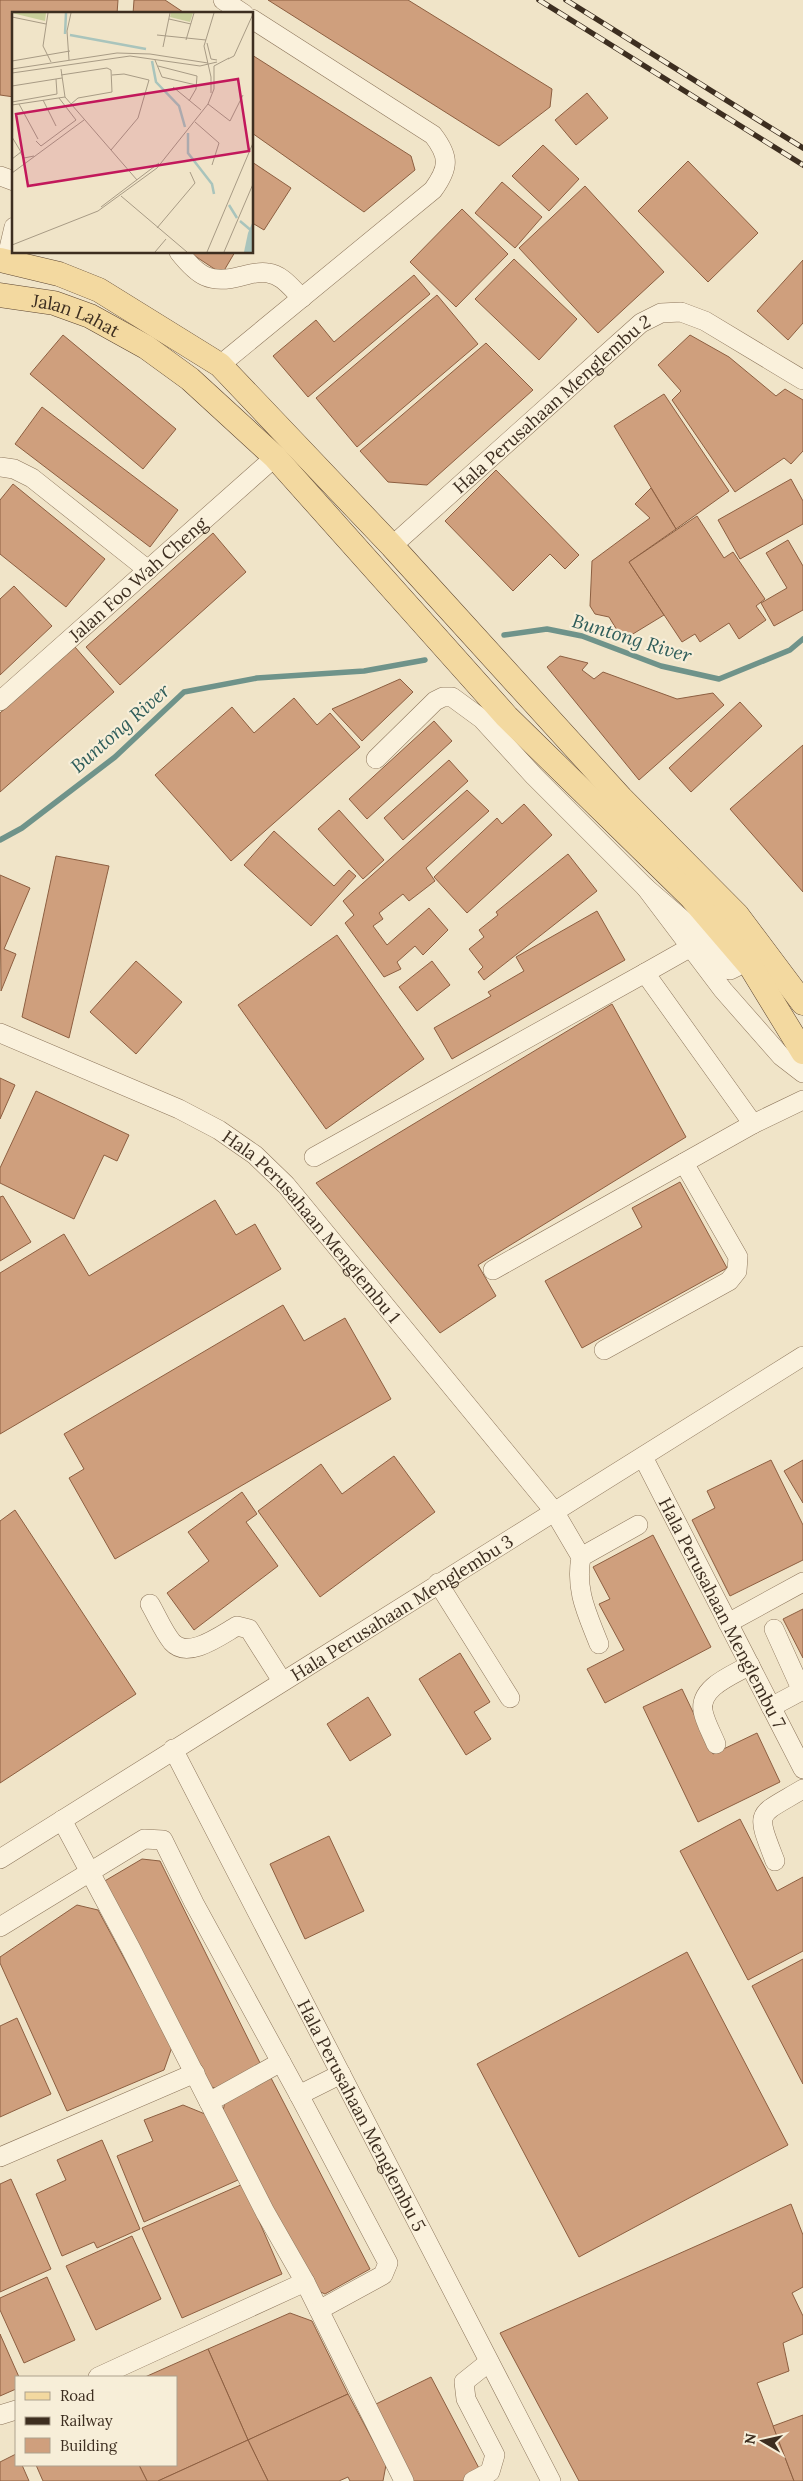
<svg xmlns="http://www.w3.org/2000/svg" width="803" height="2481" font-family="Lora,serif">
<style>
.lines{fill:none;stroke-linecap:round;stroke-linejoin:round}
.stream{stroke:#6f938a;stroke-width:5.5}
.building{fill:#cf9f7d;stroke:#8d5f41}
.minor-casing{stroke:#8d765c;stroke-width:20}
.major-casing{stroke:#5b4430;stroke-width:25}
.minor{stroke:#faf1dc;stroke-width:19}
.major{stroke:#f3d9a0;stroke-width:24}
.rail-casing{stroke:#3d2e20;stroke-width:5.5}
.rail{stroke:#f7eed8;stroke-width:4;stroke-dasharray:11;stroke-linecap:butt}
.labels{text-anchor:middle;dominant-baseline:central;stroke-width:4.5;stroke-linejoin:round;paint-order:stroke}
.street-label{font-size:18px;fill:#3d2e20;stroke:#f7eed8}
.water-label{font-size:19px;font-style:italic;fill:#2f5d5a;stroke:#f7eed8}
.inset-river{fill:none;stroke:#a9c4bc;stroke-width:2.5}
.inset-road{fill:none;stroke:#a89b85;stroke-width:1}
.view{fill:#c2185b;fill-opacity:0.15;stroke:#c2185b;stroke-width:2.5}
.inset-edge{fill:none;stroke:#3d2e20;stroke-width:2.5}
</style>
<rect width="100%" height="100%" fill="#f0e4c8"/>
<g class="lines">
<!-- stream -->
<g class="stream">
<path d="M504,635L547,629L582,636L661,666L719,679L790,650L803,639"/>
<path d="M0,840L22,828L115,757L184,692L257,678L364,671L425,660"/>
</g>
</g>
<!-- building -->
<g class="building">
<path d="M0,0H118L117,14H14V97L0,95Z"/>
<path d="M134,0H165L186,14H133Z"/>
<path d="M268,0H408L552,89L550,107L499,146Z"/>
<path d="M252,55L411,156L415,170L364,212L252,133Z"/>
<path d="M587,93L608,118L576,145L555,120Z"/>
<path d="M543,145L579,179L549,211L512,176Z"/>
<path d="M688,161L758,233L708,282L638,211Z"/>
<path d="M252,162L291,188L264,230L254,224L252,226Z"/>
<path d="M502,182L542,217L515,248L475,213Z"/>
<path d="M585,186L664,272L598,333L519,248Z"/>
<path d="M462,209L508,254L456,307L410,262Z"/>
<path d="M189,252H235L222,274Z"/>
<path d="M514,259L577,319L539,360L475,299Z"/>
<path d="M803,260V323L788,340L757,311Z"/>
<path d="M414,275L430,294L308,397L273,356L316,320L334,342Z"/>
<path d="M437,295L478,344L357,447L316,398Z"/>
<path d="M63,335L176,429L143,469L30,374Z"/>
<path d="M690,335L729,357L776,396L785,389L803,400V451L791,464L784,458L735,492L672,400L681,391L658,365Z"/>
<path d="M486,343L533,390L427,485L388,482L360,451Z"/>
<path d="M664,394L729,491L676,529L614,426Z"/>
<path d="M42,407L178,510L150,547L15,444Z"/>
<path d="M496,470L579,555L565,569L550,554L513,591L445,521Z"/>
<path d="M791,479L803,501V524L740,559L718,520Z"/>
<path d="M13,484L105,559L66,607L0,554V500Z"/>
<path d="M651,488L676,529L629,562L664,615L623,640L609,617L595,614L590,606L592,561L650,518L635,504Z"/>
<path d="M697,516L724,558L733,552L765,599L756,606L766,620L739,639L729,623L700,642L695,634L682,642L629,562Z"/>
<path d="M213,533L246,572L120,685L86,647Z"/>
<path d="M788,540L803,566V610L774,626L761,603L787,588L766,553Z"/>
<path d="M14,586L52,626L0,675V599Z"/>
<path d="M75,647L114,692L0,792V713Z"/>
<path d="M560,656L588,663L582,670L594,679L603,672L677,699L713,693L724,705L639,780L547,667Z"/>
<path d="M400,679L413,692L362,741L332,709Z"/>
<path d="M294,698L317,725L330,713L360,747L231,861L155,775L232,707L254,733Z"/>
<path d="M740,702L762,726L691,792L669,768Z"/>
<path d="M434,721L452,741L367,819L349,799Z"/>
<path d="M803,745V892L730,809Z"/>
<path d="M449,760L468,781L403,840L384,818Z"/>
<path d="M467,790L489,811L426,868L435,881L409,901L403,894L379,913L383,919L373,926L387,945L429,908L448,930L423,955L415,946L397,962L401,969L384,977L345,923L354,915L343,901Z"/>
<path d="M524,804L552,835L467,913L434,877L497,818L502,824Z"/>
<path d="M339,810L384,860L363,879L318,829Z"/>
<path d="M274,831L334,886L349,870L356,876L311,926L244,865Z"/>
<path d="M568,854L597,891L484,980L478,972L483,967L469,949L484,937L479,930L498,915L496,912Z"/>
<path d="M56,856L109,866L69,1038L22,1017Z"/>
<path d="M0,875L30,888L4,949L16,954L1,991Z"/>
<path d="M597,911L625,960L452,1059L434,1028L491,996L488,992L524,971L516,957Z"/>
<path d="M337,935L424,1059L326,1129L238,1005Z"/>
<path d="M136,961L182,1002L136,1054L90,1012Z"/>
<path d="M432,961L450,985L417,1011L399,987Z"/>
<path d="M612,1004L686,1137L478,1265L496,1296L440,1333L316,1183Z"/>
<path d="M0,1078L15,1085L0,1119Z"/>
<path d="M36,1091L129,1135L117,1161L104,1155L74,1219L0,1183V1168Z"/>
<path d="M680,1182L727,1268L582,1348L545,1281L642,1227L632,1208Z"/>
<path d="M3,1196L31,1242L0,1261V1197Z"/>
<path d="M215,1200L236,1235L255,1224L281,1269L0,1434V1273L64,1234L89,1276Z"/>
<path d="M283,1305L304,1341L345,1318L391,1399L115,1559L69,1478L84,1469L64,1434Z"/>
<path d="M394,1456L435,1512L320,1597L258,1511L321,1464L342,1494Z"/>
<path d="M771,1460L803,1525V1560L730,1596L692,1520L715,1508L707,1491Z"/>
<path d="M803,1460V1503L784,1471Z"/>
<path d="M242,1492L257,1514L246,1522L278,1566L194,1630L167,1593L209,1561L188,1532Z"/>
<path d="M15,1510L136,1694L0,1783V1521Z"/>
<path d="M653,1535L711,1647L605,1703L587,1669L624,1650L599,1604L610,1599L593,1567Z"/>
<path d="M803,1609V1658L783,1619Z"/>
<path d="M460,1653L490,1702L474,1712L491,1739L466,1755L419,1679Z"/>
<path d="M682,1689L713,1754L757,1733L780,1782L698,1822L643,1707Z"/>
<path d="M368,1697L391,1735L350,1761L327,1724Z"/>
<path d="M740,1819L777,1891L803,1877V1951L748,1980L680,1851Z"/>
<path d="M329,1836L364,1911L305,1939L270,1864Z"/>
<path d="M142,1859L160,1861L261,2065L218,2089L205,2085L103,1882Z"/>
<path d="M77,1905L98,1910L172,2047L164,2070L67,2111L0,1963V1957Z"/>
<path d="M687,1952L788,2145L579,2257L477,2064Z"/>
<path d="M803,1959V2084L752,1986Z"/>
<path d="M17,2018L51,2094L0,2117V2026Z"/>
<path d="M271,2078L370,2269L325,2294L314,2289L222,2115L225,2102Z"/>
<path d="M183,2105L205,2114L238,2180L144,2222L117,2156L153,2141L144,2120Z"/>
<path d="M102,2140L140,2229L97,2248L94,2242L62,2256L36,2194L66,2180L57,2160Z"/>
<path d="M11,2179L51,2269L0,2292V2184Z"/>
<path d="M243,2184L282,2274L182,2318L142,2228Z"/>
<path d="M791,2204L803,2235V2287L792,2293L803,2316V2334L783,2343L789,2371L757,2383L794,2481H579L500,2333Z"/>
<path d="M132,2236L161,2299L96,2330L66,2266Z"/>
<path d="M47,2277L75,2340L24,2363L0,2310V2298Z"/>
<path d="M290,2313L312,2321L348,2394L248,2440L208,2349Z"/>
<path d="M0,2334L19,2377H16V2389L0,2396Z"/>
<path d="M208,2349L248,2440L158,2481H147L139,2465H176V2377H145Z"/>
<path d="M431,2377L481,2472L464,2481H412L374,2405Z"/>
<path d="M348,2394L386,2465L383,2481H350L348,2477L339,2481H268L248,2440Z"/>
<path d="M803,2415V2481H794L773,2426Z"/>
<path d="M248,2440L268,2481H158Z"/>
<path d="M16,2454V2465H22L29,2481H0V2462Z"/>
<path d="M36,2465H139L147,2481H43Z"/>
</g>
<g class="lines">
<defs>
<g id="minor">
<path d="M223,0L244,14"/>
<path d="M0,176L14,181"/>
<path d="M179,252C198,276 210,285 242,276C251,274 259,271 268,273C283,275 292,289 302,298"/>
<path d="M6,261L14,227"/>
<path d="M220,365L433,190C449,168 450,157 433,135L252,19"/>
<path d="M0,467L14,469L32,478L148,570"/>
<path id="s1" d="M392,546L641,323L661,313L681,312L705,321L803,380"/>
<path id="s2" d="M0,701L275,457"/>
<path d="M376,759L435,701L443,697H452L482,719L534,776L646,888"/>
<path d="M733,946L736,967L730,970L723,966L689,925L646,888L723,990L781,1056L803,1073"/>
<path d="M691,947L645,973L753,1124L803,1100"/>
<path id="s3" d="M0,1033L179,1109L219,1130L255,1155L286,1185L554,1511L581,1557C575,1591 587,1613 599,1644"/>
<path d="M314,1157L645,973"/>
<path d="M493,1270L753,1124"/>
<path d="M604,1350L729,1281L737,1271L738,1257L684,1163"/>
<path id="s4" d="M643,1457L803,1769"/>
<path d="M581,1557L638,1525"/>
<path d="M438,1583L510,1698"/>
<path d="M150,1604C157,1616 163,1631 172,1642C188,1660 221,1635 237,1626L249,1629L282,1681"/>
<path d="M728,1623L803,1582"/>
<path d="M774,1629L802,1691"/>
<path d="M771,1707L803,1690"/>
<path d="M716,1744C712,1734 705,1722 703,1711C699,1687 733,1675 750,1665"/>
<path id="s5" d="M173,1749L551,2481"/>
<path d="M62,1820L131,1949L265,2212L305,2282L404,2481"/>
<path id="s6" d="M0,1859L803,1356"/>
<path d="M775,1861C755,1809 756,1817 803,1789"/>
<path d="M0,1927L144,1839L163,1840L194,1903L299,2095L388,2263L383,2275L319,2310"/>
<path d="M299,2095L341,2074"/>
<path d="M209,2102L281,2062"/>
<path d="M0,2157L195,2073"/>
<path d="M98,2377L305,2282"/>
<path d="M0,2415L16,2410"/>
<path d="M473,2481L490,2472L495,2455L466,2399L464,2382L489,2362"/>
</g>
<g id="major">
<path d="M0,260L59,274L99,290L220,365L392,546L621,798L737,915L803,1003"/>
<path id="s7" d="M0,295L54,303L90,316L146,347L190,379L275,457L507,717L691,897L751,967L803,1052"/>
</g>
</defs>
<!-- minor casing -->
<use href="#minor" class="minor-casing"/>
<!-- major casing -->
<use href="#major" class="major-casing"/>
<!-- minor -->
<use href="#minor" class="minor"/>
<!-- major -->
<use href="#major" class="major"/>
<defs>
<g id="rail">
<path d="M539,0L803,165"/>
<path d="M566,0L803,148"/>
</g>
</defs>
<!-- rail casing -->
<use href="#rail" class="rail-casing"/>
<!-- rail -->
<use href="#rail" class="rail"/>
</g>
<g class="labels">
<!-- street labels -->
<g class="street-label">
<text stroke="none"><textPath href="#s7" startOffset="79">Jalan Lahat</textPath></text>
<text stroke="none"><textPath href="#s1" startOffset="214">Hala Perusahaan Menglembu 2</textPath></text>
<text stroke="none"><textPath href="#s2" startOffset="184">Jalan Foo Wah Cheng</textPath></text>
<text stroke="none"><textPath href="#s3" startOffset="374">Hala Perusahaan Menglembu 1</textPath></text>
<text stroke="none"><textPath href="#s6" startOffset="474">Hala Perusahaan Menglembu 3</textPath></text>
<text stroke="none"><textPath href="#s4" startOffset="175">Hala Perusahaan Menglembu 7</textPath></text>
<text stroke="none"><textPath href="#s5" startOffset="412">Hala Perusahaan Menglembu 5</textPath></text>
</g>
<!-- water labels -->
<g class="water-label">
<text transform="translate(632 638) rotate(17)">Buntong River</text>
<text transform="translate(120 728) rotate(-41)">Buntong River</text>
</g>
</g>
<!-- overview -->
<g transform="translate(12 12)">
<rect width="241" height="241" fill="#f0e4c8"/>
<path d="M0,1H34L33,9ZM159,1H181L178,10L158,5Z" fill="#c9cf9b"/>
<path d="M241,209V240H232L236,221Z" fill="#a9c4bc"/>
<path class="inset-river" d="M53,22L54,1M58,23L134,37M140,49L144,70L167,94L173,115M176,121V141L200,172L202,182M217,193L225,206M228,209L241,220"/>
<path class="inset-road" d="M36,1L31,34L39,50M0,5L34,12M157,7L179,12M145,23L194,28M174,28L182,1M195,31L199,47L205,48M151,35L158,1M216,47L222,44L241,2M57,48L55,19L59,1M143,48L150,65L184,73M0,49L58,39M146,54L185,64L184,77L177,89M0,57L105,41L138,42L196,51M49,57L53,85L125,168M0,61L118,44L188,54L205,50M49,63L95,56L99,58L100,80L66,86L59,92M0,74L50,66M161,75L189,98M199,81V65L192,34L202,1M31,88L44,114M0,90L45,82L44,67M7,92L26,127M196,92L218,109L231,83M0,93L53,85M183,110L207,131L200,153M0,125L9,140L0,147M24,129L29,134L64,108L47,86M99,138L126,106L137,68L112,62L100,63M8,140L12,146L22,144M0,161L72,108M109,184L175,240M89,195L147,151M145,216L183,171L178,160M0,233L86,199L145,156L196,92L202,77V54L217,46M143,240L154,227M195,240L241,131M212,240L241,172"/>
<path class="view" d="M226,67L237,139L16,174L4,102Z"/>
<rect width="241" height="241" class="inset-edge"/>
</g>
<!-- legend -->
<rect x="15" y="2376" width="162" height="90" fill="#f7eed8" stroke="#ada18e"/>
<rect x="25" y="2392" width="25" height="8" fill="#f3d9a0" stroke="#ada18e"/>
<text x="60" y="2401" font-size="15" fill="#3d2e20">Road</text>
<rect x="25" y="2417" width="25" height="8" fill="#3d2e20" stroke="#ada18e"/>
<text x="60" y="2426" font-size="15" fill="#3d2e20">Railway</text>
<rect x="25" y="2438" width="25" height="15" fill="#cf9f7d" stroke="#ada18e"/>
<text x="60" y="2451" font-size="15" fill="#3d2e20">Building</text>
<!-- north arrow -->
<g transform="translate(763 2441) rotate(279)" stroke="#f7eed8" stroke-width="4" paint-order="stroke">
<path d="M0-4L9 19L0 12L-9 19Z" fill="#3d2e20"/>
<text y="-8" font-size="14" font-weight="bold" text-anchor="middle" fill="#3d2e20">N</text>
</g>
</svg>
